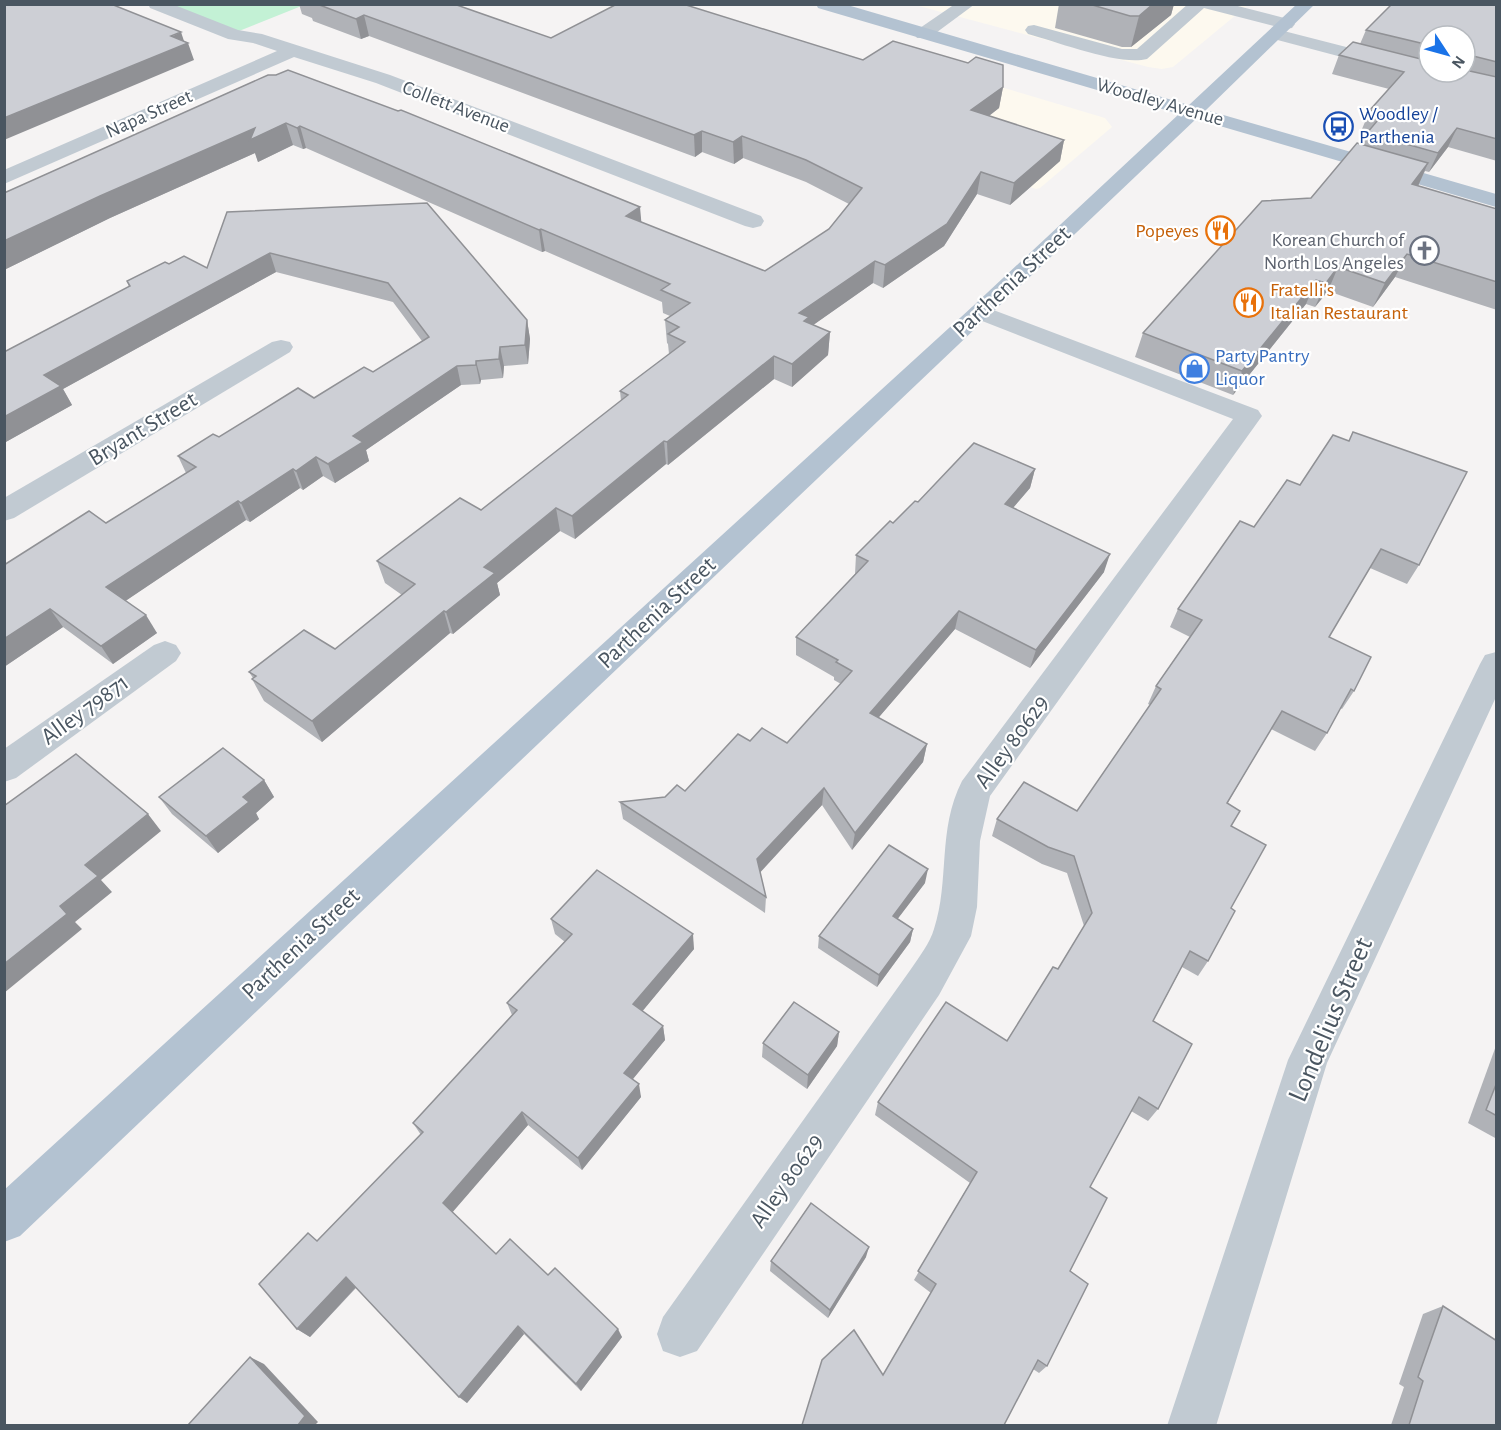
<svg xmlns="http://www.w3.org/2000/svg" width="1501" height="1430" font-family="'Alegreya Sans',sans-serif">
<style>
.commercial{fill:#fdf9ef}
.green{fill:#c3f1d5}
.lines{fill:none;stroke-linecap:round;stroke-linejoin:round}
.minor{fill:#c1cad2;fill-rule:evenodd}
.major{fill:#b3c2d1;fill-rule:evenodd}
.wall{fill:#b0b2b7;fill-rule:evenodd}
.shaded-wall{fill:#909195}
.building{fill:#cdcfd5;stroke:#909195;stroke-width:1.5}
.labels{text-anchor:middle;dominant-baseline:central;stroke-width:4.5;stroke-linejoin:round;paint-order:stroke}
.far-street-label{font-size:20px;fill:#4a5661;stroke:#fff}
.far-transit-label{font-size:20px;fill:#164399;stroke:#fff;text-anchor:start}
.far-food-label{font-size:20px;fill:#c56008;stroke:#fff;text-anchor:end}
.far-worship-label{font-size:20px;fill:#5b616d;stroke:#fff;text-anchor:end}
.far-shop-label{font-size:20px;fill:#366cbe;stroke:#fff;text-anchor:start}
.street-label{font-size:24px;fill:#4a5661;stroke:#fff}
.near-street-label{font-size:28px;fill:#4a5661;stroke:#fff}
</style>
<rect width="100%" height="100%" fill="#f5f3f3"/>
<!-- commercial -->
<g class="commercial">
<path d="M915,5H1248L1173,67L1162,69L1148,67Z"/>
<path d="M964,76L1105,118L1112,127L1040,188L1036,189L879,136Z"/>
</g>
<!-- green -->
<path class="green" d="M171,5H304L239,31Z"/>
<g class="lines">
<!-- minor -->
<g class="minor">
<path d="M148,4H172L238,30L262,34L390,75L761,216L764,221L761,226L753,228L745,226L376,83L294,57L4,184V170L277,51L253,43L228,39L150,8Z"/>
<path d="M955,4H975L929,38H917L914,34L917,30Z"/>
<path d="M1188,4H1230L1292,20L1295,24L1292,28L1286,29L1204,8L1147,59C1119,66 1058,42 1028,34L1025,30L1028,26L1034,25L1122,49H1137Z"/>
<path d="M1276,29L1393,59L1396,63L1393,67L1387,69L1270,38L1267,34L1270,30Z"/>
<path d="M980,305L1258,410L1262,416L990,796L980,841L977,907L971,936L939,995L697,1351L680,1357L663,1351L657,1334L663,1317L911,969C919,957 930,943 934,929C950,881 937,830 962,781L1233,419L972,317L968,312L972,307Z"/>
<path d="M281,340L290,342L293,347L290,352L14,518L4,521V498L272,342Z"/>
<path d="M165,641L176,645L181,653L176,661L16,778L4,782V749L154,645Z"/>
<path d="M1496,652V697L1327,1063L1216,1426H1167L1288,1060L1480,664L1485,655Z"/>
</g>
<!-- major -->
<path class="major" d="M816,4H844L1189,105L1297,4H1315L1206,110L1496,194V207L1196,119L20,1236L4,1242V1190L972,307L1179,114L818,8Z"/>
</g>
<!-- wall -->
<g class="wall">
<path d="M299,4H454L551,38L863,60L1003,87L999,108L989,116L1064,140L1060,161L1010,205L977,194L944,246L883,288L873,283L813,325L830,332L828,355L792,387L774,379L668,465L666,464L575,539L560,531L497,583L500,595L453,634L450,633L322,742L264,701L252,679L253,678L249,672L335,649L402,595L385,583L377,561L481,510L621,401L620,391L669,354L668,344L667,343L665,320L670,316L663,313L662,302L545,251L542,252L306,148L303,149L293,145L258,162L255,153L110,218L4,270V193L268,75L765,271L829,229L849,204L806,182L743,158L734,164L702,152L695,157L369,36L361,39L313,21L312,18L302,14Z"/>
<path d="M1059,4H1174L1171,15L1131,47H1122L1055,28Z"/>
<path d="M1497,4V161L1448,147L1429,172L1425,171L1418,186L1497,209V310L1395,277L1373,307L1328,291L1315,307L1306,304L1233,395L1135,357L1143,333L1311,198L1362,145L1369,131L1362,129L1370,110L1389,89L1332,74L1339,55L1360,44L1366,30ZM1429,36H1465V72H1429Z"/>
<path d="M227,212L527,320L530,339L528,364L504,366L503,378L481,380L480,384L461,385L366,450L369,461L335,483L323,476L303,490L300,488L250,522L246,520L125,601L157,633L113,664L63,627L4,667V565L106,523L186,473L178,456L219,437L314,398L373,372L422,341L393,302L276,272L63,389L72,405L4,443V352L129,287L127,281L169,264L207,268Z"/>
<path d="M1035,469L1030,488L1013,508L1104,572L1030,668L955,629L878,718L927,744L923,762L852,850L822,805L760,872L766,897L765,913L623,819L620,802L665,797L685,791L750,741L787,743L841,684L834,680V677L796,655V637L855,574L856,555L918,502Z"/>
<path d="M1287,480L1419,565L1407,584L1370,568L1329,637L1354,691L1342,709L1340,708L1327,733L1315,751L1271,729L1227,804L1231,826V908L1208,961L1198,976L1182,967L1153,1021L1158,1109L1148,1121L1131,1111L1090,1187L1047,1366L1039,1373L1033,1369L883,1375L931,1293L914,1280L970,1183L875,1115L878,1102L1007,1041L1058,969L1084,926L1067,873L1042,864L992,836L997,819L1077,811L1150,705L1148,704L1156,686L1190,637L1170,627L1178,609L1254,527Z"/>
<path d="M264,780L274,797L256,813L259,819L218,853L172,814L159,797Z"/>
<path d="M925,883L897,919L913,929L910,942L877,987L818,948L819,936Z"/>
<path d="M551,919L694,949L642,1011L663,1026L665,1040L633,1079L641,1097L582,1170L528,1125L452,1212L496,1254L548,1275L622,1337L581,1391L524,1334L467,1403L356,1288L310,1337L297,1329L318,1241L421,1135L413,1123L512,1015L507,1003L565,942L555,934Z"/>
<path d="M839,1032L837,1046L807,1089L762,1057L763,1043Z"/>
<path d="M1497,1043V1139L1468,1123Z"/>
<path d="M866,1257L828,1318L770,1271L771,1261Z"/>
<path d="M1443,1306L1497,1425H1391L1404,1387L1399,1384L1423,1314Z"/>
</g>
<!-- shaded-wall -->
<g class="shaded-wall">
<path d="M1153,4H1174L1171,15L1131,47L1139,16Z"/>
<path d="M364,15L369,36L361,39L356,19Z"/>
<path d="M181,32L185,44L188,43L194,60L4,140V118Z"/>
<path d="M1003,87L999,108L968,132L971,110Z"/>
<path d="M286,123L293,145L258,162L255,153L110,218L4,270V241L100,196L255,128Z"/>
<path d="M300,126L306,148L303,149L297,128Z"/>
<path d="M1457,128L1448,147L1429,172L1438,153Z"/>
<path d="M702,131V152L695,157L694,135Z"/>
<path d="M742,136L743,158L734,164L733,142Z"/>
<path d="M1064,140L1060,161L1010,205L1014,183Z"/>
<path d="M1428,163L1418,186L1412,184Z"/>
<path d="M981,172L977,194L944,246L883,288L885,265Z"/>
<path d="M640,207L642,229L626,216Z"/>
<path d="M541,229L545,251L542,252L539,230Z"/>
<path d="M270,253L276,272L63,389L72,405L4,443V417L44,375Z"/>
<path d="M1407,254L1395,277L1373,307L1385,283Z"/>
<path d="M875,261L873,283L809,328L799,313Z"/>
<path d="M1338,267L1328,291L1315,307L1326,283Z"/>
<path d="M1316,280L1306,304L1233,395L1242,371Z"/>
<path d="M527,320L530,339L528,364L525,345Z"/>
<path d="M830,332L828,355L792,387V364Z"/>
<path d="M500,347L504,366L503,378L499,359Z"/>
<path d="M774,356V379L668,465L667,442Z"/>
<path d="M476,361L481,380L480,384L476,365Z"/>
<path d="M457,366L461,385L366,450L369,461L335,483L328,464L353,436Z"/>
<path d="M664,441L666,464L575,539L572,516Z"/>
<path d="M316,457L323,476L303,490L296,471Z"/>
<path d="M293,469L300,488L250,522L241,503Z"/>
<path d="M1035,469L1030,488L1000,523L1005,504Z"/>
<path d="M238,501L246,520L118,606L106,587Z"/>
<path d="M556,508L560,531L497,583L500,595L453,634L446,612L484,567Z"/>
<path d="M1110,554L1104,572L1030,668L1036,650Z"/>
<path d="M50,609L63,627L4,667V639Z"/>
<path d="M444,611L450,633L322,742L312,721Z"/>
<path d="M959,611L955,629L867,731L870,713Z"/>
<path d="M146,615L157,633L113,664L101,646Z"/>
<path d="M927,744L923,762L852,850L855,833Z"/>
<path d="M264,780L274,797L256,813L259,819L218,853L206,836L243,797Z"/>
<path d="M824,788L822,805L757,876V859Z"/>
<path d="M148,814L161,831L101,880L112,892L75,922L82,929L4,993V964L85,865Z"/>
<path d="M928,869L925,883L890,929L893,916Z"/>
<path d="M913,929L910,942L877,987L879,975Z"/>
<path d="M693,934L694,949L636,1019L633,1004Z"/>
<path d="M663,1026L665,1040L627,1086L624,1073Z"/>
<path d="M839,1032L837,1046L807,1089L808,1075Z"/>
<path d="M639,1084L641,1097L582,1170L578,1158Z"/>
<path d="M522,1112L528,1125L451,1214L443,1203Z"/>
<path d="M869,1247L866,1257L828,1318L830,1310Z"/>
<path d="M346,1277L357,1286L310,1337L297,1329Z"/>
<path d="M518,1326L524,1334L467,1403L459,1397Z"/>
<path d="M618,1329L622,1337L581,1391L576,1384Z"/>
<path d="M250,1357L264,1364L318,1422L315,1425H298Z"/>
</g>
<!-- building -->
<g class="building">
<path d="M4,4H111L181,32L171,36L188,43L4,118Z"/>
<path d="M317,4H454L551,38L617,4H683L863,60L893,41L968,63L976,57L1003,65V87L971,110L1064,140L1014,183L981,172L947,224L885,265L875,261L799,313L809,317L804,321L830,332L792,364L774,356L667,442L664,441L572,516L556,508L484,567L495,573L446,612L444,611L312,721L252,679L256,676L249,672L304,630L335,649L415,584L377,561L460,498L481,510L628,395L620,391L685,342L668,334L679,327L665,320L690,303L661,290L670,284L541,229L539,230L300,126L297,128L286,123L250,140L255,128L100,196L4,241V193L268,75H276L288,70L398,111L401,110L640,207L626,216L765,271L829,229L862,188L806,160L742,136L733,142L702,131L694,135L364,15L356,19Z"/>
<path d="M1089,4H1153L1139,16H1130Z"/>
<path d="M1392,4H1497V62L1465,54V36H1429V45L1366,30Z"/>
<path d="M1353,42L1429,61V72H1465V70L1497,77V139L1457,128L1438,153L1367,133L1383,114L1370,110L1404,72L1339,55Z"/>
<path d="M1357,143L1428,163L1412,184L1497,209V282L1407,254L1385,283L1338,267L1326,283L1316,280L1242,371L1143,333L1262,201L1311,198Z"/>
<path d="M427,203L527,320L525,345L500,347L499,359L476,361V365L457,366L353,436L363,442L328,464L316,457L296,471L293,469L241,503L238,501L106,587L146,615L101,646L50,609L4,639V565L89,511L106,523L196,467L178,456L213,434L219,437L298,388L314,398L364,367L373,372L429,337L388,283L270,253L44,375L61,386L4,417V352L130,286L127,281L165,262L169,264L184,256L207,268L227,212Z"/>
<path d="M1353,432L1467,472L1419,565L1381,549L1329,637L1371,657L1354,691L1351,689L1327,733L1282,711L1227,803L1240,811L1231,826L1266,845L1231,908L1235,911L1208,961L1190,951L1153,1021L1192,1044L1158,1109L1139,1097L1090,1187L1107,1198L1070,1271L1088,1284L1047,1366L1038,1360L1004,1425H802L822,1360L854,1330L883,1375L936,1284L918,1271L977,1172L878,1102L946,1002L1007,1041L1053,967L1058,969L1092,913L1074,856L1048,847L997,819L1024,782L1077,811L1161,689L1156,686L1202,620L1178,609L1240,521L1254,527L1287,480L1300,485L1333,435L1349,441Z"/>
<path d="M974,443L1035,469L1005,504L1110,554L1036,650L959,611L870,713L927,744L855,833L824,788L757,859L766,897L620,802L665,797L677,785L685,791L738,734L750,741L762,728L787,743L852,671L836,662L838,660L796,637L868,561L856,555L890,521L893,523L915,501L918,502Z"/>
<path d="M223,748L264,780L243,797L249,802L206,836L159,797Z"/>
<path d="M76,754L148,814L85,865L98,876L60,906L67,914L4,964V806Z"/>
<path d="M889,845L928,869L893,916L913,929L879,975L819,936Z"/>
<path d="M597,870L693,934L633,1004L663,1026L624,1073L639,1084L578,1158L522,1112L443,1203L496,1254L510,1239L548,1275L555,1268L618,1329L576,1384L518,1326L459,1397L346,1277L297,1329L259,1284L308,1233L317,1241L423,1132L413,1123L517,1010L507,1003L572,934L551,919Z"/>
<path d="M794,1002L839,1032L808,1075L763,1043Z"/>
<path d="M1497,1082V1116L1486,1110Z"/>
<path d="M811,1203L869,1247L830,1310L771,1261Z"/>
<path d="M1443,1306L1497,1341V1425H1409L1423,1381L1418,1377Z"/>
<path d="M250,1357L305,1416L298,1425H188Z"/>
</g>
<!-- icons -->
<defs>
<symbol id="bus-ring" viewBox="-11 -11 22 22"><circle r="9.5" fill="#fff" stroke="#1a4fb4" stroke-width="1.5"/><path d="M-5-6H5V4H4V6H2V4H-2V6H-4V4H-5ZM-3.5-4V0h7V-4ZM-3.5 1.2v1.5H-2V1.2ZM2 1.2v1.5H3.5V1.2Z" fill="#1a4fb4"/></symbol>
<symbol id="restaurant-ring" viewBox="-11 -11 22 22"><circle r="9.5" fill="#fff" stroke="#e8710a" stroke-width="1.5"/><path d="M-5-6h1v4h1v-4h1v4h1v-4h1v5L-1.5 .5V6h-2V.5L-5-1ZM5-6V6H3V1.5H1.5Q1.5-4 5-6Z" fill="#e8710a"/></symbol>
<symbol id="church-ring" viewBox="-11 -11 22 22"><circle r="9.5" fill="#fff" stroke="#6b7280" stroke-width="1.5"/><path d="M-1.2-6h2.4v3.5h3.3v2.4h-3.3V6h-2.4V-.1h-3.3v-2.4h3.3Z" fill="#6b7280"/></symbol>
<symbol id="shop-ring" viewBox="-11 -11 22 22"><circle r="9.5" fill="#fff" stroke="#3f7fe0" stroke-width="1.5"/><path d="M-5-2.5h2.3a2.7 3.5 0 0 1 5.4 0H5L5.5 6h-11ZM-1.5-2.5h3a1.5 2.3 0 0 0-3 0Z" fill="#3f7fe0"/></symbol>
</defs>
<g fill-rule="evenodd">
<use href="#bus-ring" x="1322" y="110" width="33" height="33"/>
<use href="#restaurant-ring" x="1204" y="214" width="33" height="33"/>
<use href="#church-ring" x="1408" y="234" width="33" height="33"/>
<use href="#restaurant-ring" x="1232" y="286" width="33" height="33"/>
<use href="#shop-ring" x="1178" y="352" width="33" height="33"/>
</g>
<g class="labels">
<!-- far-street labels -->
<g class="far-street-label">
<text transform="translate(1160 102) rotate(16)">Woodley Avenue</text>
<text transform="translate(456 107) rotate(21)">Collett Avenue</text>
<text transform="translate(149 114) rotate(-24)">Napa Street</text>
</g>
<!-- far-transit labels -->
<g class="far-transit-label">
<text x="1359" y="114">Woodley /<tspan x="1359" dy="23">Parthenia</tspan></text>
</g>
<!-- far-food labels -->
<g class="far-food-label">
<text x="1199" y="231">Popeyes</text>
<text x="1270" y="290" text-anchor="start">Fratelli's<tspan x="1270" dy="23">Italian Restaurant</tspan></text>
</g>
<!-- far-worship labels -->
<g class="far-worship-label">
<text x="1404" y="240">Korean Church of<tspan x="1404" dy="23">North Los Angeles</tspan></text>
</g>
<!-- far-shop labels -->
<g class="far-shop-label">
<text x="1215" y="356">Party Pantry<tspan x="1215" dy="23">Liquor</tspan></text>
</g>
<!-- street labels -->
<g class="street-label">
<text transform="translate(1012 282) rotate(-43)">Parthenia Street</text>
<text transform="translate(143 429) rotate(-31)">Bryant Street</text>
<text transform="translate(657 613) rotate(-43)">Parthenia Street</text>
<text transform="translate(85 710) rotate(-36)">Alley 79871</text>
<text transform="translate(1012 742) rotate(-54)">Alley 80629</text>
<text transform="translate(301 944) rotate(-43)">Parthenia Street</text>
<text transform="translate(787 1181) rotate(-55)">Alley 80629</text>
</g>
<!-- near-street labels -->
<g class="near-street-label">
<text transform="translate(1331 1020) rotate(-67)">Londelius Street</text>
</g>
</g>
<!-- border -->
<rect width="1501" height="1430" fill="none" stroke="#4a5661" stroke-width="12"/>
<!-- north arrow -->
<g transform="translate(1447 54) rotate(126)"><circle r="28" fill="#ffffff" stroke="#b7bbc0" stroke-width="1.5"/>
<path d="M0-4.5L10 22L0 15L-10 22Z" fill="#1a73e8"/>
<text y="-9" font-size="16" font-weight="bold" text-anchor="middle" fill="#4a5661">N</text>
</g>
</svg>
